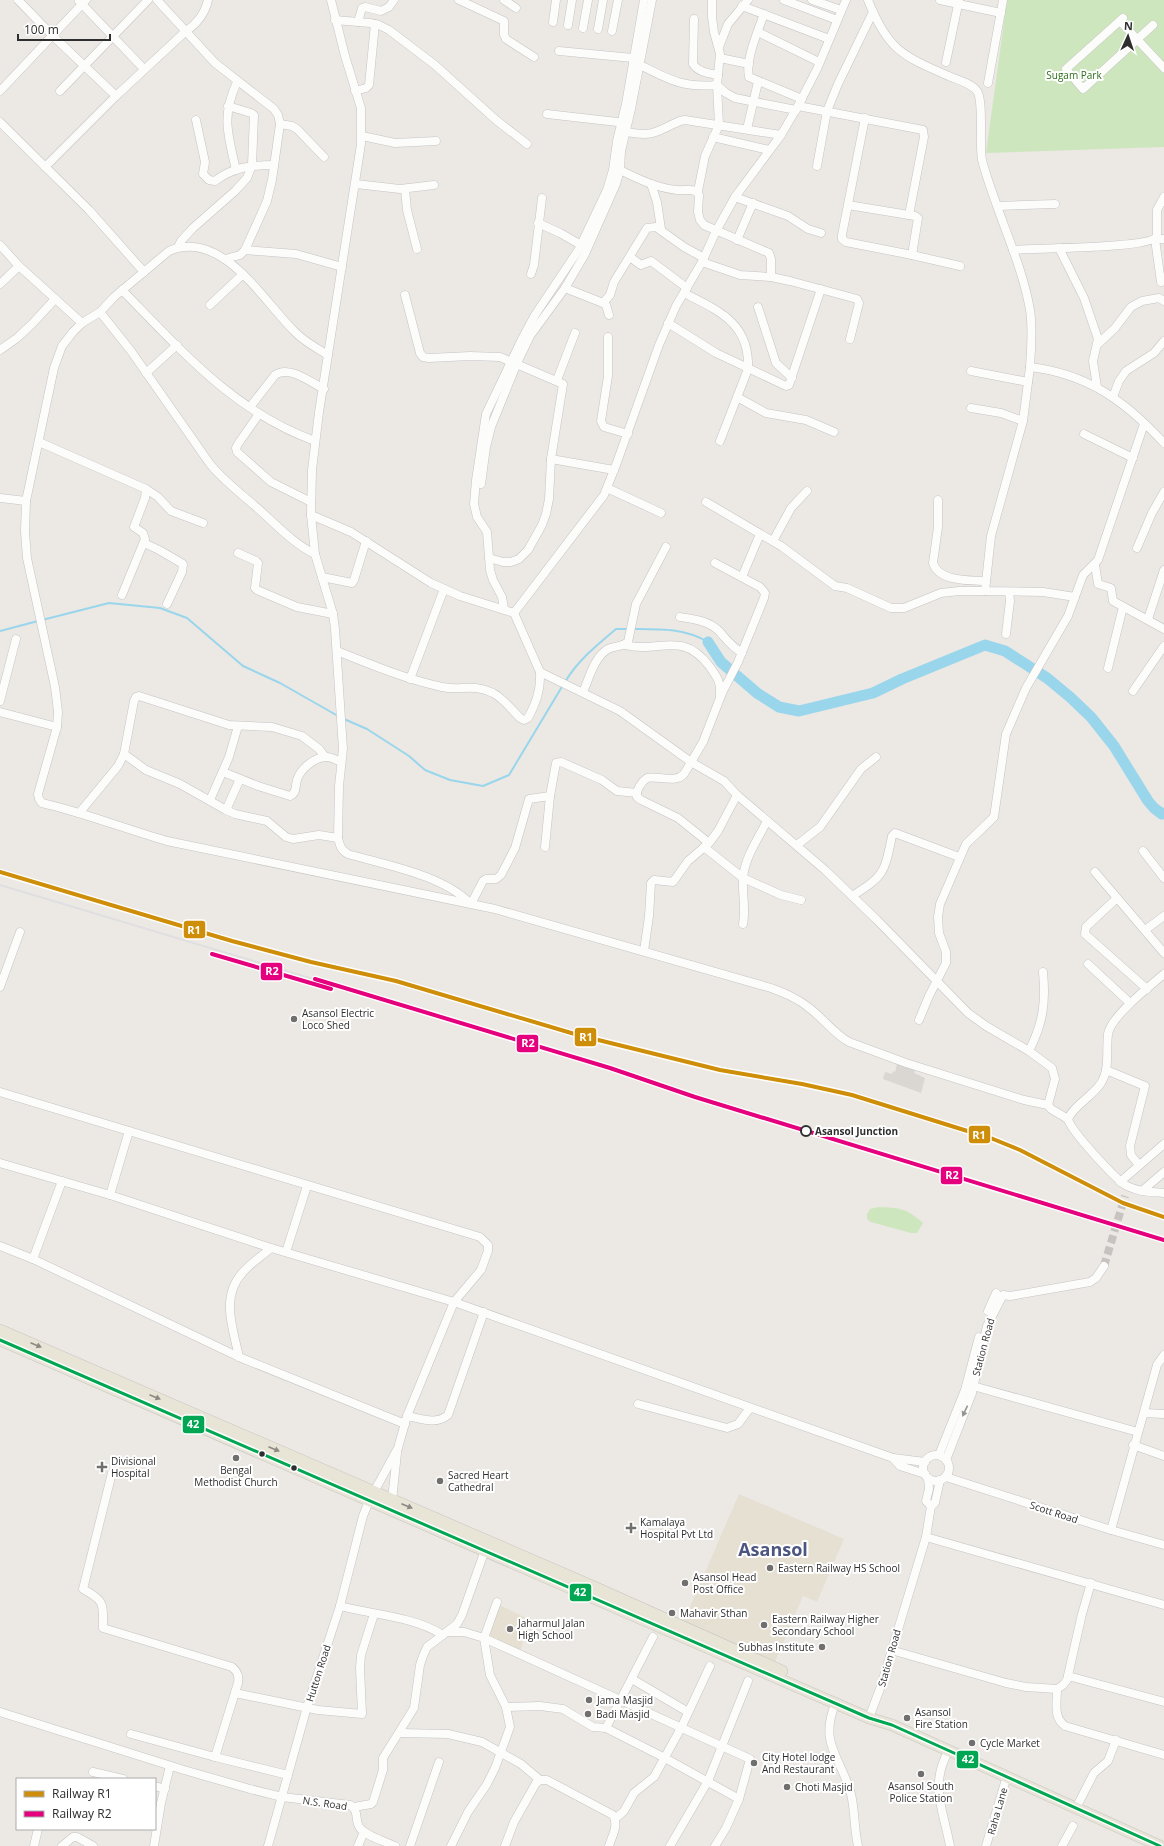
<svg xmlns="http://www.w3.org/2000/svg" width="1164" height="1846" font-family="'Open Sans',sans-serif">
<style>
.education{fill:#e6e0d3}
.green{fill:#cee6be}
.plaza{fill:#dad6d2}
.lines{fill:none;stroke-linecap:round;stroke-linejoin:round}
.stream{stroke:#99d6ec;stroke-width:2}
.river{stroke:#99d6ec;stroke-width:11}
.minor-tunnel{stroke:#c6c3c0;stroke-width:8;stroke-dasharray:8 4;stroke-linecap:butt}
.minor-casing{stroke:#c5c4c5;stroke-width:9}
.major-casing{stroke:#c6c5c4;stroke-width:12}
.minor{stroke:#fcfcfb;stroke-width:8}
.major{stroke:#e8e4d6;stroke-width:11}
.rail{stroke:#dfdfe1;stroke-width:2}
.bus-1-casing{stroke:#fff;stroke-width:6}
.bus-1{stroke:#00a651;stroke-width:3}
.rail-1-casing{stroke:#fff;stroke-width:7}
.rail-2-casing{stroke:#fff;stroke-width:7}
.rail-1{stroke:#cf8e09;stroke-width:4}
.rail-2{stroke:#e5007d;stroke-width:4}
.oneway{fill:#8b8982}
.oneway2{fill:#959594}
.poi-dot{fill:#706f6e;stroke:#fff;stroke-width:1.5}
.stop-dot{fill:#fff;stroke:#2e2e2e;stroke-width:2}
.bus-dot{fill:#2e2e2e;stroke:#fff;stroke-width:1.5}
.labels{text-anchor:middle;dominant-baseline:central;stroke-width:4;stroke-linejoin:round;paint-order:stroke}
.park-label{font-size:10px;fill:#2c6e1b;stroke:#fff}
.poi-label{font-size:10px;fill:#2e2e2e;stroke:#fff;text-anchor:start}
.stop-label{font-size:10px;font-weight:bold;fill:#2e2e2e;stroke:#fff;text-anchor:start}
.street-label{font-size:10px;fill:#2e2e2e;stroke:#fff}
.town-label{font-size:18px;font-weight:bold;fill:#4d5680;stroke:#fff}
.line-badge{stroke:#fff;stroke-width:1.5}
.badge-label{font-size:11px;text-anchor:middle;font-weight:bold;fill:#fff}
</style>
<rect width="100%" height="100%" fill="#ece8e4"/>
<!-- education -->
<g class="education">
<path d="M739,1494L844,1539L817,1602L803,1596L775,1662L683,1623Z"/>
<path d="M500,1605L532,1621L533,1625L526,1632L520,1652L487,1638Z"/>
</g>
<!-- green -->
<g class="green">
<path d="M1007,0H1164V147L986,153Z"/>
<path d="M878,1207C900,1208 906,1208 923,1223L917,1233H911L871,1222L867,1219V1214L870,1209Z"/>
</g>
<!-- plaza -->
<path class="plaza" d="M897,1064L915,1070L914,1073L925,1078L921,1093L883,1079L885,1072L892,1074L893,1071L895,1072Z"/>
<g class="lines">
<!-- stream -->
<g class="stream">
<path d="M42,620L109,603L160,608L187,618L243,666L280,683L338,716"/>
<path d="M632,629C660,629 684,628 708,642"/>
<path d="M0,631L38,621"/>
<path d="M565,682C578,660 597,645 616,629H628"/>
<path d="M344,719L367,729L409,756L425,770L450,780L483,786L509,775L563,685"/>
</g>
<!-- river -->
<path class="river" d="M708,642L721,662L757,693L779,707L799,711L873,693L902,679L985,645L1005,651L1047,678L1070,697L1091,717L1114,746L1148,801L1154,808L1162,814L1164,813"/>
<!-- minor-tunnel -->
<path class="minor-tunnel" d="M1104,1266L1125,1196"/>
<defs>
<g id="minor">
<path d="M18,0L53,36L116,96"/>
<path d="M157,0L215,63L274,109L278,115L280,124L272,180L267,201L245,250L240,255L225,259"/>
<path d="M459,0L504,21V35L506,39L534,57"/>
<path d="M504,0L516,8"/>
<path d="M784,0L837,20"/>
<path d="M812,0L841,10"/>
<path d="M868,0C888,51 903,56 951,77C959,80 972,84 977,91C984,101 979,144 982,160C986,176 992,191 997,206C1009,240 1024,275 1030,310C1033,329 1031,349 1030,367"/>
<path d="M940,0L1001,13"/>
<path d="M79,1L144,69"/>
<path d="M742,6L829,39"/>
<path d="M764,14C758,31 745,60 749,77L802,99"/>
<path d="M1123,18L1066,69L1083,89L1153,25"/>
<path d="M694,19L693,64C698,72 708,73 718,75"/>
<path d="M335,20L370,23L379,25L389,30L435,65L496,120L527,144"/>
<path d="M1120,21L1164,68"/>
<path d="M358,22L362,8L365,7L381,11L389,7L394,0"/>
<path d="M553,22L556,0"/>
<path d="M568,25L572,0"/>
<path d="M583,28L588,0"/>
<path d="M598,29L603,0"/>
<path d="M612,31L618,0"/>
<path d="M758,32L819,62"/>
<path d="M719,47L728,24L748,0"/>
<path d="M559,51L633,58"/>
<path d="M720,58L749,64"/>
<path d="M946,62L959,0"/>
<path d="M640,65C670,80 683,88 717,85L726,93L735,98L796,110"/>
<path d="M988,83L1003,0"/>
<path d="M0,91L86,0"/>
<path d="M60,91L148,0"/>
<path d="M355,91L366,88L369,85L375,24"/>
<path d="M798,106L923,130L924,137L909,215"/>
<path d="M547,114L626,123"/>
<path d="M196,120L205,162L203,174L209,180L215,181C233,167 252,165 274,165"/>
<path d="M0,122L89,210L144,272"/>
<path d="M280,124L292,126L297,129L324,157"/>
<path d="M747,129L758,82"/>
<path d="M626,132C656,137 654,132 680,121L685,120L781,135"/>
<path d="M362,136L395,143L436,141"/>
<path d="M713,137L769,150"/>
<path d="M817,166L827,111L838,84L873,12"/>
<path d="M45,167L116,96L186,31C198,23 205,14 208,0"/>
<path d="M236,170C228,134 221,117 237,82"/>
<path d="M620,170C638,179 657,188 677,190C684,191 695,187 699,195L698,212L700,220L704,225L769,253L771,259V277"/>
<path d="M356,184L400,189L434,185"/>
<path d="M651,184L657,202L661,229"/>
<path d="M405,189L407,210L417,249"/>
<path d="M698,191L705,156L719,125L717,85L720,54L714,32L712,17V0"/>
<path d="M735,197L788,216L808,229L821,233"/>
<path d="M848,205L915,216L918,218L912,255L846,242L842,239V235L865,118"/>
<path d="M998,206L1055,204"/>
<path d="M538,223L560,233L581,245"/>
<path d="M737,240L753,203"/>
<path d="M0,245L19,266L82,323"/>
<path d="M178,247L181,241L193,228L235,191L247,178L252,165L254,115L251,113L228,106"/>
<path d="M1059,248L1084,298L1098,339L1093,361L1097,387"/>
<path d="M245,250L296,254L342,267"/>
<path d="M1013,250C1032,248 1151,249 1157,236V210L1164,197"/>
<path d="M912,255L960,266"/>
<path d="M630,257L641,265L651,261L687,288"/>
<path d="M702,262L740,275L771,277L790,281L857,299L859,303L850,339"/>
<path d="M531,274L534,265L542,198"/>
<path d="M1161,282L1155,239H1164"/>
<path d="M0,284L19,266"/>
<path d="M565,288L603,303L606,305L609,315"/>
<path d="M122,290C181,350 234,412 315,441"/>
<path d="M684,293C719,311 750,323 748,369L720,441"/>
<path d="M405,295L420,353L423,357L429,358L470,356L500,357L563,384L551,459L549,499L546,514L542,525L528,550L519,559L511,562H503L489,558"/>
<path d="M603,303L610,295L614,282L647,228L656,227L684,247L704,258"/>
<path d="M210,305L243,274"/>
<path d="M758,307L776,363L792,378"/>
<path d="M100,312L131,351L210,464C223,480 239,492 255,506C275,523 292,543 315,554L333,614L335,629L343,749L339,786L338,838C340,846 341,850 348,854C386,865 443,875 471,904L483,881L486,879H496L501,875L515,848L529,799L550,796L556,763L561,762L602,780L617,791L637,793"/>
<path d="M668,323L716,353L786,386L789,385L821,289"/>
<path d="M608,337V376L601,421L604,427L628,434"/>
<path d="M1099,343L1115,328L1131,307L1142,301L1159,298L1164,301"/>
<path d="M0,350L17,338L32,324L55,299"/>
<path d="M328,355C316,348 305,342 295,332C264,302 222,228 169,251L114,297L100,312L82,323L73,332L62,346L54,368L26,501L25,532L27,558L55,687L58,712L57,727L38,794L39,799L42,803C85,813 125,829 167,841L495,909L771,988C784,993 797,998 808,1007C823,1018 833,1033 849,1042L906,1063L1024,1100L1048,1105"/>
<path d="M971,371L1028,382"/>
<path d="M146,373L177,345"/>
<path d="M557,380L575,333"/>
<path d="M737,397L766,413L806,420L834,432"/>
<path d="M1113,397L1119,381L1126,371L1154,353L1164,341"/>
<path d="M250,407L275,375C289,365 310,382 324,389"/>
<path d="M971,408L1001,413L1023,421"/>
<path d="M259,414L238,444L236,448L237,452L271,482L311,502"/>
<path d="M1084,434L1133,458"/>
<path d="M39,442L146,489L145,498L134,527L143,533L145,539L122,595"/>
<path d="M551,459L614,470"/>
<path d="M481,484L486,447L491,427L517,363L530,336L565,288L585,254L616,184L620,170L621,151L631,109L652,0"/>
<path d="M607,488L661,513"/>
<path d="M146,489L158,497L171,511L203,523"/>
<path d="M0,498L26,501"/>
<path d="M938,500V527L933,563C939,582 970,580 986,581"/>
<path d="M706,502L781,546L835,586L847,588L891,608H904L941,593L959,591H985"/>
<path d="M311,515L312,470L319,412L361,144V108L345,56L331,0"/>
<path d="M773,541L791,508L807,491"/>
<path d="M144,543L159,550L183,564L182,572L167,604"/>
<path d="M1137,548L1152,513L1164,492"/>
<path d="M238,553L256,561L258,563L255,588L257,590L297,607L333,614"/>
<path d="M315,554L311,515L351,532L431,583L460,596L514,613L540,672L620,711L691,762L724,781L737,795L825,870L877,920L968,1013L986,1026L1029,1051L1052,1068L1055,1079L1048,1105L1051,1109L1068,1119"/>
<path d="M1095,565L1098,584L1111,588L1113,601L1164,629"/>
<path d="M322,577L352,583L354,580L366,541"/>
<path d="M742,577L760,534"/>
<path d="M1075,597L1043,592L985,591L991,536L1023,421L1030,367C1088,374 1125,401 1164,443"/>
<path d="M504,609L502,597L493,580L490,570L487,532L477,517L474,504L476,480L486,414L522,339L535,315L579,249L607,190L613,170L617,141L626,104L644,0"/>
<path d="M514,613L604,495L616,465L659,345L676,306L702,262L716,231L735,197L781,135L798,106L817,69L846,0"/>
<path d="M680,617C694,619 709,621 719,631C727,640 731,646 742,653"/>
<path d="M1148,619L1164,570"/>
<path d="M1006,634L1010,601L1009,592"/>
<path d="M625,645C659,654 682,629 710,667C717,677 721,682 720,695"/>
<path d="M337,651C372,665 405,679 442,687C461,691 471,683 493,693C503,698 512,710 520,718L524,720L528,718C536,703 541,690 540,672"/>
<path d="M1108,668L1123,607"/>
<path d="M410,679L444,589"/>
<path d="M1133,691L1164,646"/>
<path d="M583,692C589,679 594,657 608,649C614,646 622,647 628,642L636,604L666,547"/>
<path d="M0,701L16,639"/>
<path d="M0,712L57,727"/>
<path d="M325,757L319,749L302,736L272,727L229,725L139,696L136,697L134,701L124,754L146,770L180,784L226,810L235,814L267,821L286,837L293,839L319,835L338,838"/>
<path d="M223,772L258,786L290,796C297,793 295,786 297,780C300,769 315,757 326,757C332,757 337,760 341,762"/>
<path d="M210,800L229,757L238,726"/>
<path d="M226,810L240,779"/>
<path d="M80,812L118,766L124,754"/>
<path d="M709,843L678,818L641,800L637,797C636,790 641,782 647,778C658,775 675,784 684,774L703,742L722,693L738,662L764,598L765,593L760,587L715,563"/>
<path d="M797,845L820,827L861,769L876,757"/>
<path d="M545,847L550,796"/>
<path d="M704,847L743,878L781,895L801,900"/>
<path d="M1143,851L1164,878"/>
<path d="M1095,872L1164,953"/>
<path d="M852,896C885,875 884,874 892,836L895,833L959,857"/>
<path d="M1117,898L1086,927L1085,934L1147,989"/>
<path d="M743,924C746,909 742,893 743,878C745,857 758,839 767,821"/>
<path d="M1145,930L1164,916"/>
<path d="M644,951L649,916L651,883L654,880L673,882L688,861L709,843L718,831L737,795"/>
<path d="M1088,964L1130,1003"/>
<path d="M1164,974C1150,986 1111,1016 1108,1034C1106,1050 1110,1069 1101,1083C1093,1096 1073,1106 1068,1119C1070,1130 1117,1181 1127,1186C1139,1192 1152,1192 1164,1193"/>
<path d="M0,987L20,932"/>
<path d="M919,1020L929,996L946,963V952L939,933L938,917L940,904L966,844L994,817L1006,734L1026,688L1068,616L1083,575L1098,560L1144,424"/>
<path d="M1029,1051C1043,1023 1046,1003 1043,972"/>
<path d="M1106,1070L1145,1086L1130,1146L1131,1155L1139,1165"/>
<path d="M0,1092L480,1237L488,1245V1251L481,1270L454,1302L407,1416L398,1448L369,1501L363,1516L340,1606L307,1707L268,1846"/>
<path d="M0,1163L110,1195L271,1248L454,1302L893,1458"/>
<path d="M1120,1182L1164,1144"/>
<path d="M1142,1191L1164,1172"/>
<path d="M110,1195L129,1131"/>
<path d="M0,1246L33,1259L239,1357L405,1424"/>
<path d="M286,1252L307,1186"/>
<path d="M33,1259L62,1181"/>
<path d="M988,1311L996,1293"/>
<path d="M239,1357C233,1328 220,1297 243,1272C251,1263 262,1256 271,1248"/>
<path d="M973,1386L1138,1432"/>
<path d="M638,1404L727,1428L738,1424L750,1408"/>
<path d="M1144,1413L1164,1414"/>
<path d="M407,1416C422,1419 436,1425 448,1415L484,1312"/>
<path d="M1133,1445L1164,1456"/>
<path d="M939,1455L965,1390L979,1337"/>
<circle cx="936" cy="1468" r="13"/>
<path d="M946,1460L972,1393L987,1326L1003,1295L1010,1296L1090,1282L1096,1278L1104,1266"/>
<path d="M925,1462L893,1458L900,1466L925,1474"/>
<path d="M112,1473L83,1589C105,1601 103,1603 103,1628L232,1667C238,1672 239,1676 238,1683L215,1757"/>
<path d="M946,1477L1111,1530L1164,1545"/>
<path d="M928,1478L929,1489L926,1501L931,1506L935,1503L940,1480"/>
<path d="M392,1500L397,1453"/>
<path d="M1111,1530L1157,1365L1164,1355"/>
<path d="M926,1537L1164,1605"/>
<path d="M340,1606C374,1615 412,1616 443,1635"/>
<path d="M449,1632H464L484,1638L750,1759L739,1799L726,1828L715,1846"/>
<path d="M891,1650L1006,1683L1026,1687L1057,1689L1063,1685L1067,1680L1082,1614L1091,1583"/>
<path d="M1068,1676L1164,1702"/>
<path d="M632,1679L688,1712"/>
<path d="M1057,1689C1057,1703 1053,1717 1065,1726L1164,1755"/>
<path d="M235,1693L318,1710L362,1714L360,1668L361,1655L374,1614"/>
<path d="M836,1702C818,1744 841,1757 851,1794C855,1810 854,1829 858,1846"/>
<path d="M506,1707L540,1706L563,1709L593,1727L606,1728L663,1757L739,1799"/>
<path d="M0,1712L184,1770L250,1789L282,1797L350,1805C360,1811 354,1821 360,1828C366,1836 386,1842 395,1846"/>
<path d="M869,1718L881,1686L926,1537L931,1506"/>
<path d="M606,1728L653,1637"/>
<path d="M400,1733L448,1734L482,1742L521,1764L540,1780"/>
<path d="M131,1734L215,1757L288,1775"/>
<path d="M948,1752C929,1786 944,1812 950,1846"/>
<path d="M93,1772L123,1779"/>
<path d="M155,1786L165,1789"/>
<path d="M354,1807L371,1804L373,1802L383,1770V1758L414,1708L420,1665L423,1656L427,1647L457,1624L462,1615L485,1550"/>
<path d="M1076,1808L1094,1773L1108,1761L1116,1740"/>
<path d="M615,1819L624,1811L634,1793L654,1777L681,1728L710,1666"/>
<path d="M34,1846L38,1829"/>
<path d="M62,1846L73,1837H77L93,1846"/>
<path d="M154,1846L161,1803L170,1766"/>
<path d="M358,1846L364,1832"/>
<path d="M410,1846L439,1762"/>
<path d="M451,1846L468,1812L487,1784L495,1768L510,1727L506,1707L490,1675L484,1638L497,1602"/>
<path d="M505,1846L514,1822L536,1783L540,1780H547L613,1815C619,1825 612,1836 609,1846"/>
<path d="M670,1846L708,1781L748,1681"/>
<path d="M986,1846L1007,1776"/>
<path d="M1062,1846L1073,1826"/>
</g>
<g id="major">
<path d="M0,1330L592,1586L782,1671"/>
<path d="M0,1340L869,1718L892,1725L1160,1846"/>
</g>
</defs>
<!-- minor casing -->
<use href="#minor" class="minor-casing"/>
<!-- major casing -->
<use href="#major" class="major-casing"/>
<!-- minor -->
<use href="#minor" class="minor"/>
<!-- major -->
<use href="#major" class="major"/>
<!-- rail -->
<g class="rail">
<path d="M0,872L232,941L311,962L396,981L578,1035L720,1070L802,1084L852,1095L993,1139L1020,1150L1123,1203L1164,1217"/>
<path d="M0,885L610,1068L695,1097L1164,1240"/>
</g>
<defs>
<path id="bus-1" d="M0,1340L869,1718L892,1725L1160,1846"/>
</defs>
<!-- bus-1 casing -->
<use href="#bus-1" class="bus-1-casing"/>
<!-- bus-1 -->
<use href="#bus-1" class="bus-1"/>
<defs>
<path id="rail-1" d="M0,872L232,941L311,962L396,981L578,1035L720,1070L802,1084L852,1095L993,1139L1020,1150L1123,1203L1164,1217"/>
<g id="rail-2">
<path d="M212,954L331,989"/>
<path d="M315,979L610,1068L695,1097L1164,1240"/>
</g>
</defs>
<!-- rail-1 casing -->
<use href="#rail-1" class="rail-1-casing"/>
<!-- rail-2 casing -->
<use href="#rail-2" class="rail-2-casing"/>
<!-- rail-1 -->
<use href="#rail-1" class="rail-1"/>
<!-- rail-2 -->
<use href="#rail-2" class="rail-2"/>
</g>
<!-- one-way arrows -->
<defs><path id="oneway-solid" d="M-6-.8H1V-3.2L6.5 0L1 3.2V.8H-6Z"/></defs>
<g class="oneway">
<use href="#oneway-solid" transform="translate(36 1345) rotate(23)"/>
<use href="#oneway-solid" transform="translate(155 1397) rotate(23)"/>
<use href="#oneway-solid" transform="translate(274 1449) rotate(23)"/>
<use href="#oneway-solid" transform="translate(407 1506) rotate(23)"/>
</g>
<use class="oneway2" href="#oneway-solid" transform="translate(965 1411) rotate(115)"/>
<!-- markers -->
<g class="poi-dot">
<circle cx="294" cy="1019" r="4"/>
<circle cx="236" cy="1458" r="4"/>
<path d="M100 1461h4v4h4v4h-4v4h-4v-4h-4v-4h4z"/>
<circle cx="440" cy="1481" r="4"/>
<path d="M629 1522h4v4h4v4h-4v4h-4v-4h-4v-4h4z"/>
<circle cx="770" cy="1568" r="4"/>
<circle cx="685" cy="1583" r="4"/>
<circle cx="672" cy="1613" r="4"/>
<circle cx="764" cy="1625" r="4"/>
<circle cx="510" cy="1629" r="4"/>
<circle cx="822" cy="1647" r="4"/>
<circle cx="589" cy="1700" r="4"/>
<circle cx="588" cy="1714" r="4"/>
<circle cx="907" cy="1718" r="4"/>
<circle cx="972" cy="1743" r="4"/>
<circle cx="754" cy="1763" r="4"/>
<circle cx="921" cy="1774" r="4"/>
<circle cx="787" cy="1787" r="4"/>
</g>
<circle class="stop-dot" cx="806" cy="1131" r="5"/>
<g class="bus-dot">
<circle cx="262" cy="1454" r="3.5"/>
<circle cx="294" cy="1468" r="3.5"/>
</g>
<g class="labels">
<!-- park labels -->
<g class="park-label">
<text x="1074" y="75">Sugam Park</text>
</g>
<!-- poi labels -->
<g class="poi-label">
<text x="302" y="1013">Asansol Electric<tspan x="302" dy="12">Loco Shed</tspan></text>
<text x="111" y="1461">Divisional<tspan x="111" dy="12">Hospital</tspan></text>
<text x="236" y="1470" text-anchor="middle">Bengal<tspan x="236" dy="12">Methodist Church</tspan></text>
<text x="448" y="1475">Sacred Heart<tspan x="448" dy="12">Cathedral</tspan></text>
<text x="640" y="1522">Kamalaya<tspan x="640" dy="12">Hospital Pvt Ltd</tspan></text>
<text x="778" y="1568">Eastern Railway HS School</text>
<text x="693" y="1577">Asansol Head<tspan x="693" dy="12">Post Office</tspan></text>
<text x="680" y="1613">Mahavir Sthan</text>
<text x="772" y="1619">Eastern Railway Higher<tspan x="772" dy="12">Secondary School</tspan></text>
<text x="518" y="1623">Jaharmul Jalan<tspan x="518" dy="12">High School</tspan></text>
<text x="814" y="1647" text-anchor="end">Subhas Institute</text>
<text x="597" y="1700">Jama Masjid</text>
<text x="915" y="1712">Asansol<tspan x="915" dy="12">Fire Station</tspan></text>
<text x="596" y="1714">Badi Masjid</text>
<text x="980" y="1743">Cycle Market</text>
<text x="762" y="1757">City Hotel lodge<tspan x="762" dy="12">And Restaurant</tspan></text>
<text x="921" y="1786" text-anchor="middle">Asansol South<tspan x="921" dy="12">Police Station</tspan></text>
<text x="795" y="1787">Choti Masjid</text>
</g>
<!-- stop labels -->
<g class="stop-label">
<text x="815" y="1131">Asansol Junction</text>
</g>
<!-- street labels -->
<g class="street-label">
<text transform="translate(983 1347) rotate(-75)">Station Road</text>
<text transform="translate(1054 1512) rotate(18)">Scott Road</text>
<text transform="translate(889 1658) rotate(-74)">Station Road</text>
<text transform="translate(318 1673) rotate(-72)">Hutton Road</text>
<text transform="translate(325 1803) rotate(8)">N.S. Road</text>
<text transform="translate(997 1811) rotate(-74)">Raha Lane</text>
</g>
<!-- town labels -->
<g class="town-label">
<text x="773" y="1549">Asansol</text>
</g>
</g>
<g class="line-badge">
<rect x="183" y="920" width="23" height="19" rx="4" fill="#cf8e09"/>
<rect x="260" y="962" width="23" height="19" rx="4" fill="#e5007d"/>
<rect x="574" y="1027" width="23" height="20" rx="4" fill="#cf8e09"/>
<rect x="516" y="1034" width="23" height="19" rx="4" fill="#e5007d"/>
<rect x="968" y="1125" width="23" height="19" rx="4" fill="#cf8e09"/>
<rect x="940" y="1166" width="23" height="19" rx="4" fill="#e5007d"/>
<rect x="182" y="1415" width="23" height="19" rx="4" fill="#00a651"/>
<rect x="569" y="1583" width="23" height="19" rx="4" fill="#00a651"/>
<rect x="956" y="1750" width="23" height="19" rx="4" fill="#00a651"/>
</g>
<g class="badge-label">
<text x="194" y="934">R1</text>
<text x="272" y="975">R2</text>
<text x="586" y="1041">R1</text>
<text x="528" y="1047">R2</text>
<text x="979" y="1139">R1</text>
<text x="952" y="1179">R2</text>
<text x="193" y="1428">42</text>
<text x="580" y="1596">42</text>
<text x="968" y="1763">42</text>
</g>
<!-- legend -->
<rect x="16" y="1778" width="140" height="52" fill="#ffffff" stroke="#ababab"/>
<rect x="24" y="1791" width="20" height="6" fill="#cf8e09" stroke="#ababab"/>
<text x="52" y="1798" font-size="12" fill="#2e2e2e">Railway R1</text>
<rect x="24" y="1811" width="20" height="6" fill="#e5007d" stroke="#ababab"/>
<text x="52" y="1818" font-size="12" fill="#2e2e2e">Railway R2</text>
<!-- north arrow -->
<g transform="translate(1128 36) rotate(3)" stroke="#ffffff" stroke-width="3" paint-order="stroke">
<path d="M0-3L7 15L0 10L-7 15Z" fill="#2e2e2e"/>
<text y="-6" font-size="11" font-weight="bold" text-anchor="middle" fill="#2e2e2e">N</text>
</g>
<!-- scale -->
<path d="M18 34v6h92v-6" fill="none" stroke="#2e2e2e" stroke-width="2"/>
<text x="24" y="34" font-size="12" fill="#2e2e2e" stroke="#ffffff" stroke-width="3" paint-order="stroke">100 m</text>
</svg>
